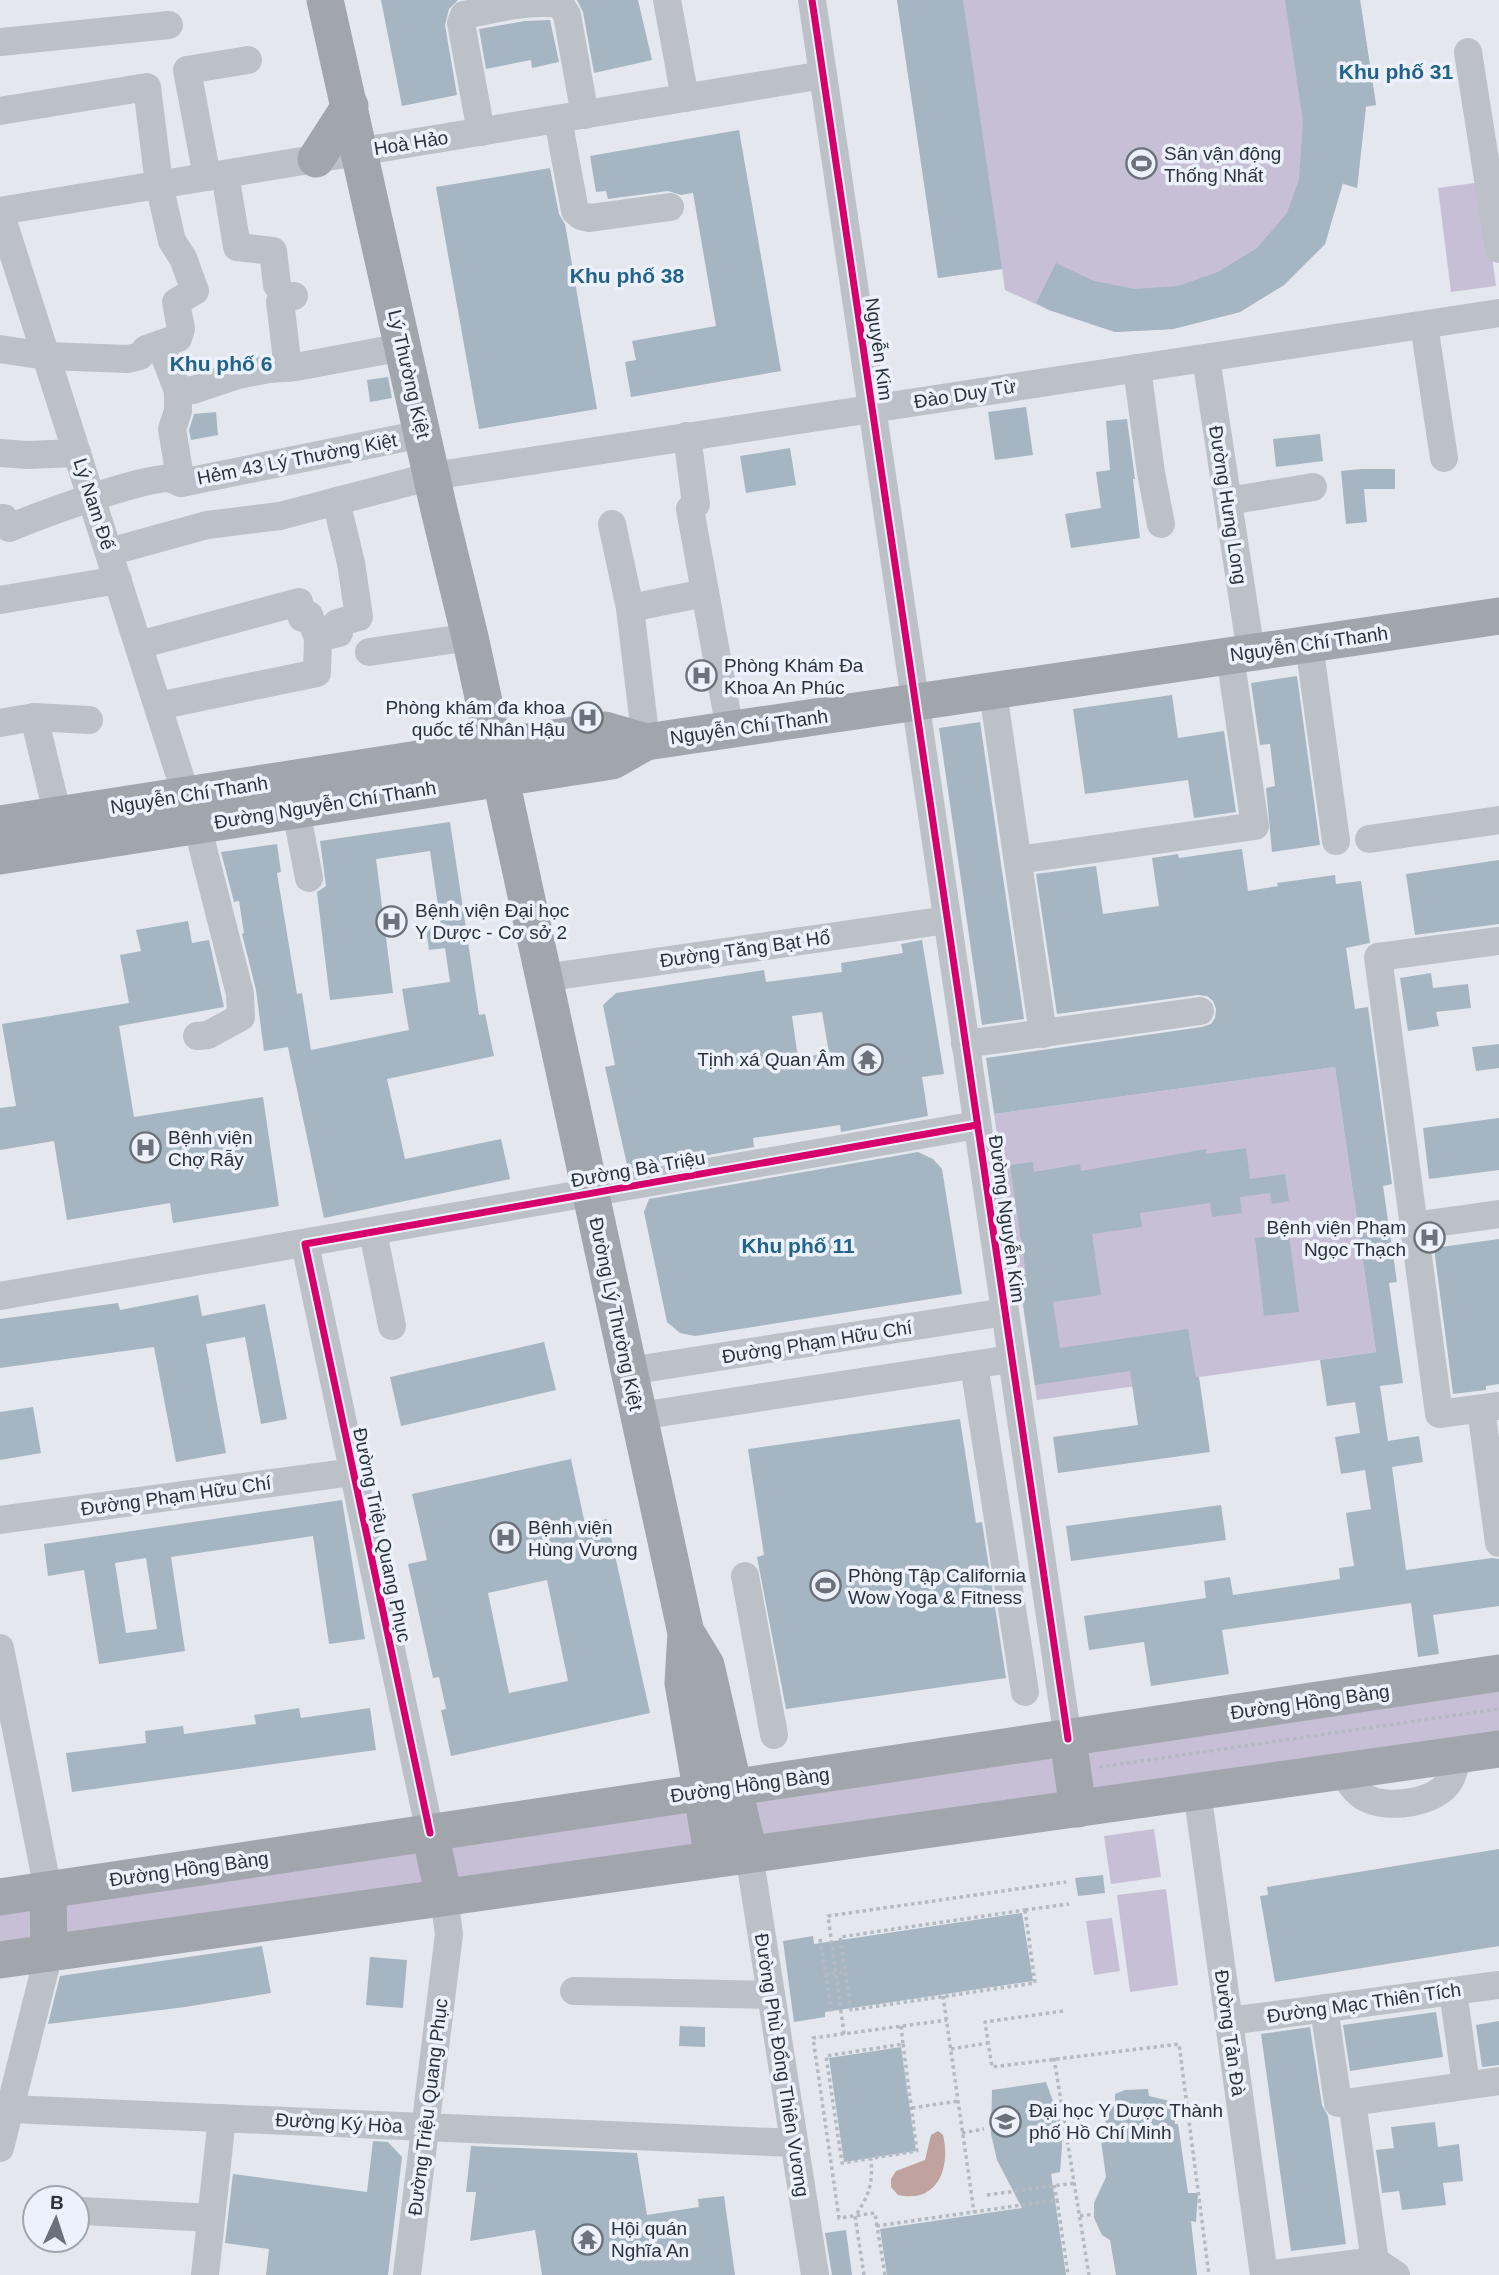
<svg xmlns="http://www.w3.org/2000/svg" width="1499" height="2275" font-family="Helvetica,sans-serif">
<style>
.green{fill:#c7bfd6}
.water{fill:#c0a39f}
.building{fill:#a5b6c2;fill-rule:evenodd}
.lines{fill:none;stroke-linecap:round;stroke-linejoin:round}
.path{stroke:#b4bac1;stroke-width:3.5;stroke-dasharray:3.5 3.5;stroke-linecap:butt}
.minor{stroke:#bcc1c8;stroke-width:28}
.major{stroke:#a1a6ad;stroke-width:37}
.cycleway-casing{stroke:#ecf1fb;stroke-width:11}
.cycleway{stroke:#d6006c;stroke-width:7}
.labels{text-anchor:middle;dominant-baseline:central;stroke-width:7;stroke-linejoin:round;paint-order:stroke}
.street-label{font-size:19px;fill:#2a333a;stroke:#ecf1fb}
.poi-label{font-size:19px;fill:#2a333a;stroke:#ecf1fb;text-anchor:start}
.neighbourhood-label{font-size:21px;font-weight:bold;fill:#21638a;stroke:#ecf1fb}
</style>
<rect width="100%" height="100%" fill="#e4e7ee"/>
<!-- green -->
<g class="green">
<path d="M897,0H1360L1376,105L1366,107L1357,188L1342,184L1325,244L1284,285L1240,312L1173,329L1115,332L1049,310L1005,290L1002,269L938,278Z"/>
<path d="M1482,182L1496,286L1451,292L1438,188Z"/>
<path d="M1335,1067L1376,1352L1037,1400L994,1114Z"/>
<path d="M1499,1687V1732L757,1844L751,1800Z"/>
<path d="M691,1811L696,1847L0,1947V1911Z"/>
<path d="M1154,1829L1161,1877L1111,1884L1104,1836Z"/>
<path d="M1166,1889L1178,1985L1130,1992L1117,1895Z"/>
<path d="M1112,1918L1120,1971L1094,1975L1086,1921Z"/>
</g>
<!-- water -->
<path class="water" d="M938,2131L943,2135C951,2167 938,2204 898,2195L891,2187V2179L896,2171L925,2160L931,2135Z"/>
<!-- building -->
<g class="building">
<path d="M381,0H458L449,9L445,25L457,95L402,106Z"/>
<path d="M577,0H638L652,60L594,73L583,12Z"/>
<path d="M897,0H963L1002,269L938,278Z"/>
<path d="M1285,0H1360L1376,105L1366,106L1357,188L1343,183L1325,244L1284,285L1240,312L1173,329L1115,332L1049,310L1036,303L1056,263L1094,281L1135,289L1178,286L1218,272L1257,248L1287,213L1299,179L1303,122Z"/>
<path d="M550,20L559,62L532,68L531,60L486,69L479,29L525,21Z"/>
<path d="M739,130L781,371L631,397L625,362L636,360L632,341L716,326L693,193L681,195L668,191L608,199L606,191L596,192L590,156Z"/>
<path d="M550,168L559,214L565,224L597,409L479,429L436,187Z"/>
<path d="M388,377L392,398L370,402L367,380Z"/>
<path d="M1026,407L1033,455L995,460L988,412Z"/>
<path d="M216,412L218,435L191,440L189,430L194,414Z"/>
<path d="M1127,419L1135,479H1133L1140,538L1071,548L1065,514L1101,508L1096,472L1110,470L1106,421Z"/>
<path d="M1320,434L1323,461L1276,467L1273,439Z"/>
<path d="M790,448L796,485L746,493L740,456Z"/>
<path d="M1362,469H1395V489H1364L1367,522L1346,524L1341,471Z"/>
<path d="M1297,676L1320,845L1272,852L1266,788L1275,786L1270,744L1260,745L1251,683Z"/>
<path d="M1172,695L1178,738L1224,731L1236,812L1194,818L1188,780L1085,794L1073,709Z"/>
<path d="M980,722L1024,1019L982,1025L939,728Z"/>
<path d="M450,822L479,1015L485,1014L494,1056L387,1079L405,1159L501,1139L510,1179L324,1218L288,1047L264,1051L256,990L242,934L244,933L239,901L234,902L221,852L277,844L281,872L277,873L297,994L302,993L311,1050L409,1030L402,989L450,982L445,948L429,950L426,928L441,925L430,851L376,859L393,993L330,1000L317,892L326,886L320,841Z"/>
<path d="M1242,849L1248,891L1278,886L1277,883L1335,875L1336,884L1361,881L1370,943L1346,948L1355,1009L1368,1007L1392,1184L1383,1186L1397,1282L1389,1283L1403,1383L1380,1386L1388,1441L1419,1436L1423,1462L1392,1467L1406,1570L1492,1558L1499,1559V1606L1433,1615L1439,1654L1418,1657L1411,1603L1222,1630L1229,1674L1151,1686L1144,1642L1089,1650L1084,1616L1206,1598L1204,1581L1230,1577L1233,1595L1340,1579L1339,1568L1354,1566L1346,1513L1371,1509L1365,1470L1341,1474L1335,1437L1360,1433L1355,1402L1327,1406L1320,1360L1376,1352L1335,1067L994,1114L986,1058L1202,1027L1211,1024L1215,1018L1216,1009L1213,1001L1207,996L1198,995L1057,1014L1036,874L1096,866L1103,914L1159,906L1152,858L1178,854L1179,858Z"/>
<path d="M1499,860V924L1415,935L1406,874Z"/>
<path d="M188,921L192,943L209,940L224,1007L119,1026L134,1117L263,1097L279,1206L173,1223L170,1203L67,1220L54,1141L0,1150V1108L16,1106L2,1024L129,1003L120,955L141,951L136,930Z"/>
<path d="M922,940L944,1074L922,1077L928,1116L841,1132L840,1125L753,1138L754,1147L628,1169L605,1067L615,1065L603,1005L616,993L764,970L766,982L842,972L841,963L903,953L901,944ZM822,1012L829,1053L798,1058L792,1016Z"/>
<path d="M1431,973L1433,988L1468,984L1471,1008L1436,1012L1439,1026L1408,1031L1400,978Z"/>
<path d="M1499,1044V1068L1476,1071L1472,1047Z"/>
<path d="M1499,1118V1170L1429,1179L1423,1128Z"/>
<path d="M1246,1148L1250,1179L1285,1174L1289,1201L1272,1204L1270,1193L1240,1197L1242,1213L1212,1217L1210,1203L1140,1213L1142,1227L1092,1234L1101,1295L1053,1302L1060,1348L1188,1329L1196,1377H1199L1210,1452L1058,1473L1053,1437L1138,1425L1130,1371L1035,1385L1019,1275L1026,1274L1010,1165L1033,1162L1034,1172L1080,1164L1081,1171L1206,1149V1154Z"/>
<path d="M918,1152L933,1159L942,1169L962,1294L695,1336L680,1333L667,1322L644,1212L649,1199Z"/>
<path d="M1289,1234L1299,1312L1264,1316L1255,1238Z"/>
<path d="M1499,1239V1384L1486,1386V1390L1453,1394L1434,1248Z"/>
<path d="M198,1295L202,1316L265,1304L287,1419L261,1424L245,1337L206,1344L226,1453L176,1462L154,1347L0,1368V1319L118,1303L120,1310Z"/>
<path d="M544,1342L556,1390L401,1426L390,1377Z"/>
<path d="M33,1407L41,1453L0,1460V1412Z"/>
<path d="M960,1419L976,1523L982,1522L1006,1678L786,1709L757,1557L764,1555L748,1449Z"/>
<path d="M571,1459L585,1524L607,1519L650,1713L451,1756L441,1710L446,1709L439,1677L433,1678L408,1564L427,1560L412,1494ZM547,1580L568,1681L509,1693L488,1593Z"/>
<path d="M342,1500L365,1639L329,1644L313,1536L171,1557L185,1651L99,1664L84,1570L48,1576L44,1544ZM146,1558L157,1629L126,1633L115,1563Z"/>
<path d="M1221,1505L1226,1540L1071,1561L1066,1526Z"/>
<path d="M299,1708L301,1718L370,1708L376,1750L72,1792L66,1753L146,1743L145,1731L183,1726L184,1734L256,1724L254,1715Z"/>
<path d="M1499,1849V1946L1275,1982L1260,1896L1268,1895L1267,1887Z"/>
<path d="M1103,1875L1105,1893L1078,1896L1075,1878Z"/>
<path d="M1022,1913L1033,1981L825,2012V2017L794,2022L783,1941L813,1936L814,1944Z"/>
<path d="M262,1946L271,1993L185,2007L48,2024L60,1976Z"/>
<path d="M370,1957L407,1960L403,2008L366,2005Z"/>
<path d="M1436,2012L1443,2057L1350,2071L1343,2025Z"/>
<path d="M1499,2021V2065L1482,2067L1476,2025Z"/>
<path d="M680,2026L705,2027V2047L679,2046Z"/>
<path d="M1310,2027L1322,2105L1328,2116L1346,2244L1291,2251L1261,2034Z"/>
<path d="M901,2047L916,2151L844,2162L829,2058Z"/>
<path d="M1046,2082L1060,2120L1062,2147L1060,2172L1051,2174L1066,2275H887L880,2229L1022,2208L997,2160L991,2134L992,2090Z"/>
<path d="M1148,2089L1149,2096L1170,2101L1175,2107V2124H1178L1188,2193H1198L1196,2222L1191,2221L1197,2275H1116L1110,2240L1102,2235L1094,2218V2203L1106,2177L1100,2133L1106,2132L1105,2113L1115,2104V2094L1125,2090Z"/>
<path d="M1435,2122L1438,2147L1459,2144L1463,2181L1443,2183L1446,2205L1402,2210L1399,2191L1382,2193L1376,2150L1394,2148L1391,2127Z"/>
<path d="M373,2141L388,2142L402,2157L388,2275H266L269,2249L225,2243L233,2174L367,2192Z"/>
<path d="M471,2146L637,2153L647,2215L699,2207L698,2199L724,2196L735,2275H542L535,2230L470,2241L476,2192H466Z"/>
<path d="M846,2230L852,2275H832L825,2233Z"/>
</g>
<g class="lines">
<!-- path -->
<g class="path">
<path d="M1099,1767L1499,1709"/>
<path d="M1025,1910L1035,1983L851,2010L840,1937Z"/>
<path d="M1025,1910L1069,1904"/>
<path d="M820,1939L832,2014"/>
<path d="M825,1974L845,1972"/>
<path d="M943,1996L974,2212"/>
<path d="M1063,2011L985,2022L992,2067L1179,2044L1209,2275"/>
<path d="M901,2026L903,2044"/>
<path d="M844,2034L828,1916L1066,1882"/>
<path d="M903,2044L917,2151L842,2163L826,2056Z"/>
<path d="M951,2049L988,2043"/>
<path d="M1054,2058L1089,2275"/>
<path d="M912,2108L958,2101"/>
<path d="M962,2133L984,2129"/>
<path d="M1054,2185L1057,2200"/>
<path d="M987,2195L1075,2183"/>
<path d="M1080,2216L1095,2214"/>
<path d="M877,2226L875,2213L839,2218L813,2038L947,2020"/>
<path d="M864,2275L855,2216C869,2196 873,2184 871,2159"/>
<path d="M885,2275L877,2226L1057,2200L1068,2275"/>
</g>
<!-- minor -->
<g class="minor">
<path d="M667,0L685,98"/>
<path d="M812,0L1068,1739"/>
<path d="M0,42L169,25"/>
<path d="M1468,52L1499,249"/>
<path d="M0,111L147,87L159,184L172,241L183,258L195,291L176,302L181,329L178,338L146,349L140,356L128,359L46,356L0,349"/>
<path d="M558,119L575,211L581,216L590,218L670,207"/>
<path d="M481,132L461,23L464,15C495,9 528,0 560,4L567,15L585,115"/>
<path d="M225,174L237,247L273,251L277,285"/>
<path d="M207,177L187,70L248,60"/>
<path d="M0,211L823,75"/>
<path d="M0,212L186,795"/>
<path d="M1424,325L1444,458"/>
<path d="M160,344L178,391L193,390L238,375L269,369L296,367L403,347"/>
<path d="M1206,358L1251,653"/>
<path d="M288,368L280,301L294,296"/>
<path d="M1137,368L1151,473L1161,524"/>
<path d="M178,391V411L172,429L181,483"/>
<path d="M687,436L696,504L690,509L730,730"/>
<path d="M0,453L27,455L77,453"/>
<path d="M1228,501L1313,487"/>
<path d="M0,518H4L9,528C33,518 152,473 172,479C175,480 178,482 181,483L422,434"/>
<path d="M612,524L630,608L646,742"/>
<path d="M109,552L207,525L280,516L432,476L1499,313"/>
<path d="M0,600L118,580"/>
<path d="M630,608L705,593"/>
<path d="M1309,644L1336,841"/>
<path d="M139,645L299,602L302,618L309,615L318,638L339,633L337,623L359,617L351,563L336,501"/>
<path d="M369,652L470,637"/>
<path d="M993,692L1043,1034"/>
<path d="M158,706L317,673L318,638"/>
<path d="M34,717L58,816"/>
<path d="M0,723L34,717L89,720"/>
<path d="M296,810L309,878"/>
<path d="M197,825L240,994L241,1017L208,1035L197,1036"/>
<path d="M1369,839L1499,820"/>
<path d="M1018,860L1255,826L1230,656"/>
<path d="M1499,941L1378,957L1439,1414L1499,1406"/>
<path d="M543,978L947,920"/>
<path d="M965,1044L1200,1011"/>
<path d="M1413,1226L1499,1214"/>
<path d="M373,1232L392,1326"/>
<path d="M305,1244L430,1833"/>
<path d="M0,1296L977,1125"/>
<path d="M974,1365L1025,1692"/>
<path d="M629,1371L1005,1312"/>
<path d="M1481,1409L1499,1543"/>
<path d="M639,1416L1011,1359"/>
<path d="M0,1520L353,1472"/>
<path d="M745,1576L774,1735"/>
<path d="M0,1648L48,1890"/>
<path d="M1342,1769C1348,1780 1354,1792 1366,1798C1388,1810 1438,1803 1450,1780C1454,1773 1456,1762 1458,1754"/>
<path d="M1197,1791L1264,2275"/>
<path d="M749,1854L815,2275"/>
<path d="M574,1991L771,1995"/>
<path d="M1453,1991L1466,2085"/>
<path d="M1324,2008L1338,2103L1352,2102"/>
<path d="M1229,2021L1499,1985"/>
<path d="M10,2109L794,2143"/>
<path d="M0,2148L49,1953"/>
<path d="M83,2211L211,2218"/>
<path d="M1375,2261L1352,2102L1499,2081"/>
<path d="M205,2275L222,2118"/>
<path d="M407,2275L449,1934L444,1897"/>
<path d="M1264,2275L1375,2261L1396,2275"/>
</g>
<!-- major -->
<g class="major">
<path d="M325,0L439,510L470,637L686,1633L683,1683L713,1859"/>
<path d="M316,159L350,106"/>
<path d="M0,824L605,730L646,742L1499,616"/>
<path d="M0,856L612,761L646,742"/>
<path d="M689,1637L706,1665L749,1854"/>
<path d="M1068,1739L1078,1809"/>
<path d="M430,1833L444,1897"/>
<path d="M48,1890L49,1953"/>
<path d="M0,1897L1499,1673"/>
<path d="M0,1960L1499,1749"/>
</g>
<defs>
<g id="cycleway">
<path d="M812,0L1068,1739"/>
<path d="M430,1833L305,1244L977,1125"/>
</g>
</defs>
<!-- cycleway casing -->
<use href="#cycleway" class="cycleway-casing"/>
<!-- cycleway -->
<use href="#cycleway" class="cycleway"/>
</g>
<!-- icons -->
<defs>
<symbol id="stadium-ring" viewBox="-11 -11 22 22"><circle r="9.5" fill="#ecf1fb" stroke="#6b7279" stroke-width="1.5"/><path d="M0-5a6.5 5 0 1 0 0 10a6.5 5 0 1 0 0-10ZM-3.5-1.8h7v3.6h-7Z" fill="#6b7279"/></symbol>
<symbol id="hospital-ring" viewBox="-11 -11 22 22"><circle r="9.5" fill="#ecf1fb" stroke="#6b7279" stroke-width="1.5"/><path d="M-5-5h3v3.5h4V-5h3V5h-3V1.5h-4V5h-3Z" fill="#6b7279"/></symbol>
<symbol id="temple-ring" viewBox="-11 -11 22 22"><circle r="9.5" fill="#ecf1fb" stroke="#6b7279" stroke-width="1.5"/><path d="M0-6L5-2H3V0L6.5 2.5H4V6H1.5V3h-3V6H-4V2.5H-6.5L-3 0V-2H-5Z" fill="#6b7279"/></symbol>
<symbol id="university-ring" viewBox="-11 -11 22 22"><circle r="9.5" fill="#ecf1fb" stroke="#6b7279" stroke-width="1.5"/><path d="M0-5L7-2L0 1L-7-2ZM-4 1L0 2.5L4 1V4Q0 6-4 4Z" fill="#6b7279"/></symbol>
</defs>
<g fill-rule="evenodd">
<use href="#stadium-ring" x="1124" y="146" width="35" height="35"/>
<use href="#hospital-ring" x="684" y="658" width="35" height="35"/>
<use href="#hospital-ring" x="570" y="700" width="35" height="35"/>
<use href="#hospital-ring" x="374" y="904" width="35" height="35"/>
<use href="#temple-ring" x="850" y="1042" width="35" height="35"/>
<use href="#hospital-ring" x="128" y="1130" width="35" height="35"/>
<use href="#hospital-ring" x="1412" y="1220" width="35" height="35"/>
<use href="#hospital-ring" x="488" y="1520" width="35" height="35"/>
<use href="#stadium-ring" x="808" y="1568" width="35" height="35"/>
<use href="#university-ring" x="988" y="2104" width="35" height="35"/>
<use href="#temple-ring" x="570" y="2222" width="35" height="35"/>
</g>
<g class="labels">
<!-- street labels -->
<g class="street-label">
<text transform="translate(411 143) rotate(-9)">Hoà Hảo</text>
<text transform="translate(879 349) rotate(82)">Nguyễn Kim</text>
<text transform="translate(409 374) rotate(77)">Lý Thường Kiệt</text>
<text transform="translate(965 394) rotate(-9)">Đào Duy Từ</text>
<text transform="translate(297 459) rotate(-11)">Hẻm 43 Lý Thường Kiệt</text>
<text transform="translate(94 504) rotate(72)">Lý Nam Đế</text>
<text transform="translate(1228 505) rotate(81)">Đường Hưng Long</text>
<text transform="translate(1309 644) rotate(-8)">Nguyễn Chí Thanh</text>
<text transform="translate(749 727) rotate(-8)">Nguyễn Chí Thanh</text>
<text transform="translate(189 795) rotate(-9)">Nguyễn Chí Thanh</text>
<text transform="translate(325 805) rotate(-9)">Đường Nguyễn Chí Thanh</text>
<text transform="translate(745 949) rotate(-8)">Đường Tăng Bạt Hổ</text>
<text transform="translate(638 1169) rotate(-10)">Đường Bà Triệu</text>
<text transform="translate(1007 1219) rotate(82)">Đường Nguyễn Kim</text>
<text transform="translate(616 1314) rotate(78)">Đường Lý Thường Kiệt</text>
<text transform="translate(817 1342) rotate(-9)">Đường Phạm Hữu Chí</text>
<text transform="translate(176 1496) rotate(-8)">Đường Phạm Hữu Chí</text>
<text transform="translate(382 1535) rotate(78)">Đường Triệu Quang Phục</text>
<text transform="translate(1310 1702) rotate(-8)">Đường Hồng Bàng</text>
<text transform="translate(750 1785) rotate(-8)">Đường Hồng Bàng</text>
<text transform="translate(189 1869) rotate(-8)">Đường Hồng Bàng</text>
<text transform="translate(1364 2003) rotate(-8)">Đường Mạc Thiên Tích</text>
<text transform="translate(1230 2033) rotate(82)">Đường Tản Đà</text>
<text transform="translate(782 2065) rotate(81)">Đường Phù Đổng Thiên Vương</text>
<text transform="translate(428 2107) rotate(-83)">Đường Triệu Quang Phục</text>
<text transform="translate(339 2123) rotate(3)">Đường Ký Hòa</text>
</g>
<!-- poi labels -->
<g class="poi-label">
<text x="1164" y="153">Sân vận động<tspan x="1164" dy="22">Thống Nhất</tspan></text>
<text x="724" y="665">Phòng Khám Đa<tspan x="724" dy="22">Khoa An Phúc</tspan></text>
<text x="565" y="707" text-anchor="end">Phòng khám đa khoa<tspan x="565" dy="22">quốc tế Nhân Hậu</tspan></text>
<text x="415" y="910">Bệnh viện Đại học<tspan x="415" dy="22">Y Dược - Cơ sở 2</tspan></text>
<text x="845" y="1059" text-anchor="end">Tịnh xá Quan Âm</text>
<text x="168" y="1137">Bệnh viện<tspan x="168" dy="22">Chợ Rẫy</tspan></text>
<text x="1406" y="1227" text-anchor="end">Bệnh viện Phạm<tspan x="1406" dy="22">Ngọc Thạch</tspan></text>
<text x="528" y="1527">Bệnh viện<tspan x="528" dy="22">Hùng Vương</tspan></text>
<text x="848" y="1575">Phòng Tập California<tspan x="848" dy="22">Wow Yoga &amp; Fitness</tspan></text>
<text x="1029" y="2110">Đại học Y Dược Thành<tspan x="1029" dy="22">phố Hồ Chí Minh</tspan></text>
<text x="611" y="2228">Hội quán<tspan x="611" dy="22">Nghĩa An</tspan></text>
</g>
<!-- neighbourhood labels -->
<g class="neighbourhood-label">
<text x="1396" y="71">Khu phố 31</text>
<text x="627" y="275">Khu phố 38</text>
<text x="221" y="363">Khu phố 6</text>
<text x="798" y="1245">Khu phố 11</text>
</g>
</g>
<!-- north arrow -->
<g transform="translate(56 2219) rotate(3)"><circle r="33" fill="#ecf1fb" stroke="#9ea5ae" stroke-width="2"/>
<path d="M0-5L12 26L0 18L-12 26Z" fill="#6b7279"/>
<text y="-10" font-size="19" font-weight="bold" text-anchor="middle" fill="#2a333a">B</text>
</g>
</svg>
